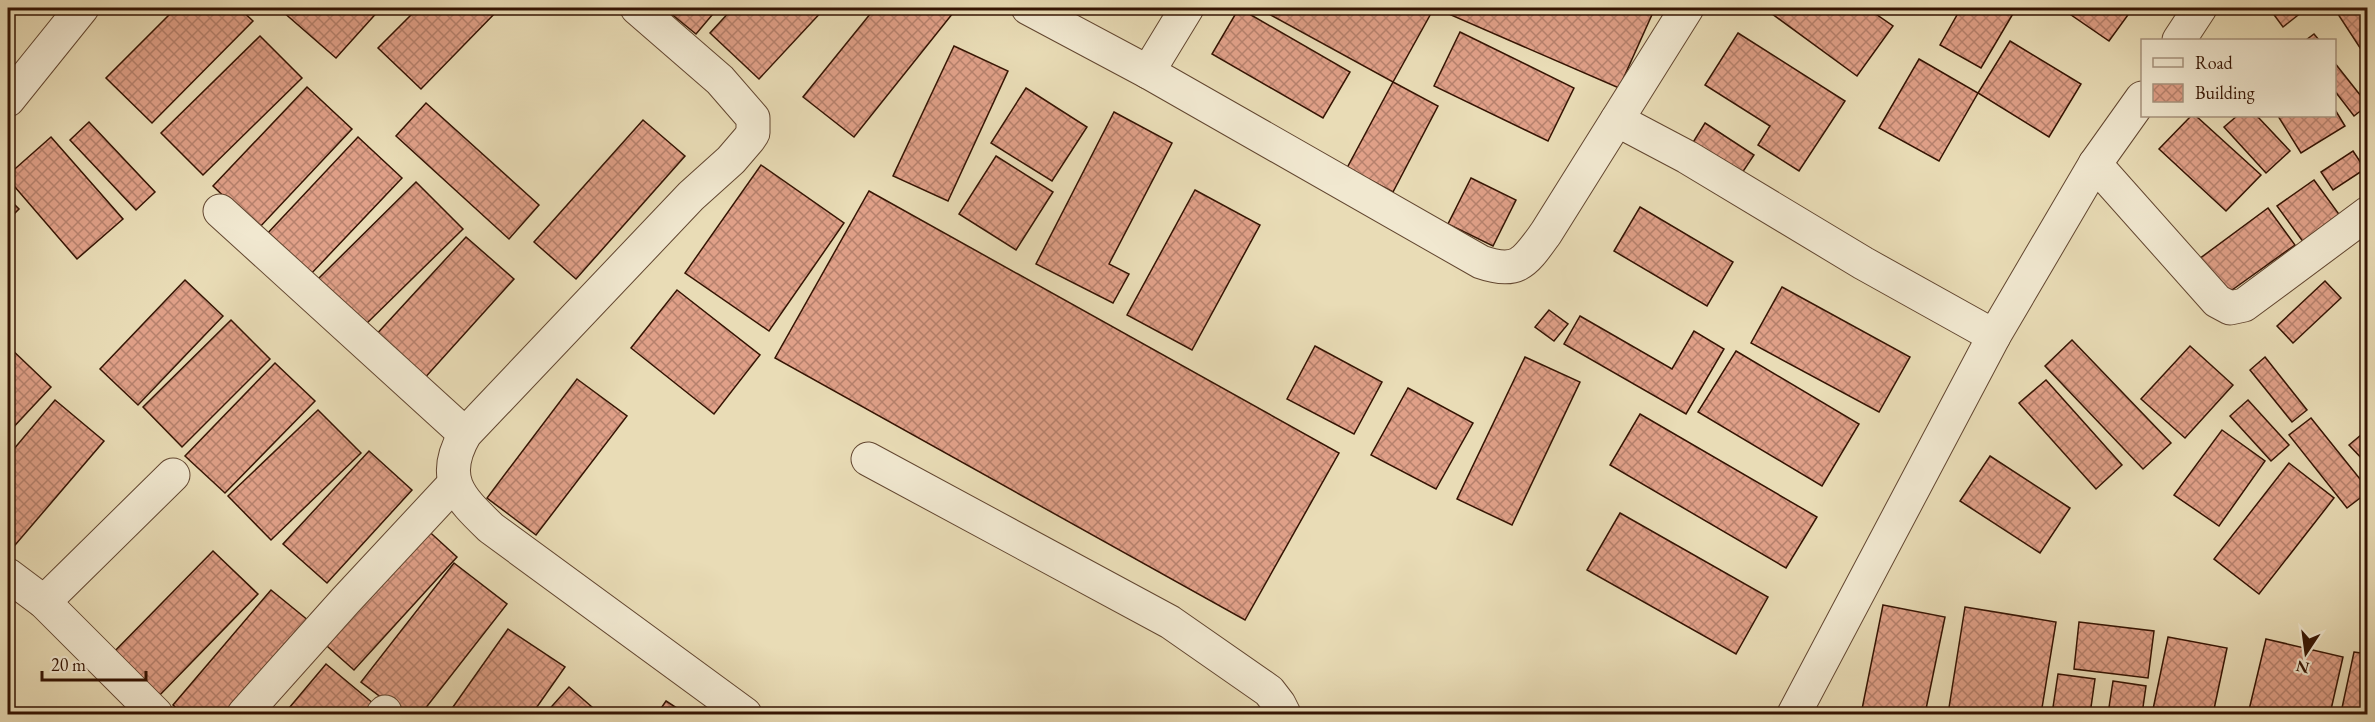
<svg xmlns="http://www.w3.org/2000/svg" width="2375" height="722" font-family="'EB Garamond',serif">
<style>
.building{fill:url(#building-cross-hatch);stroke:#351403;stroke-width:1.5}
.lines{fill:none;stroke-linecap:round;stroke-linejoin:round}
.minor-casing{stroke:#624630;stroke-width:35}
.minor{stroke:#f1e8d0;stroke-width:33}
</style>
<defs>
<pattern id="building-cross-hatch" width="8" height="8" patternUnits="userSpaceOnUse" patternTransform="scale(1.5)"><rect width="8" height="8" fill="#e0a088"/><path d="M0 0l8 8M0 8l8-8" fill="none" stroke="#b6816d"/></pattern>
</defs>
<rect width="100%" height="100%" fill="#e9dcb6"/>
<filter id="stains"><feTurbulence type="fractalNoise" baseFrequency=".00333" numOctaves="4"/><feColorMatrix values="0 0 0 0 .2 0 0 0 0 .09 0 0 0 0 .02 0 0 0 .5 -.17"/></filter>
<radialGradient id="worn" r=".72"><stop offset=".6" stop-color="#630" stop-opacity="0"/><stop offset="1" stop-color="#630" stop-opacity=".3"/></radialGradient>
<!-- building -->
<g class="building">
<path d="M8,8H19L8,19Z"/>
<path d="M176,8H239L253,21L152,123L106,78Z"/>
<path d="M255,8H268L261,14Z"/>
<path d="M285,8H381L336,58L282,11Z"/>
<path d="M418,8H500L421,89L378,48Z"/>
<path d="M664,8H718L696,34Z"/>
<path d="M733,8H825L759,79L710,33Z"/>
<path d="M875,8H957L854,137L803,97Z"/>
<path d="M1239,8L1350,72L1323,118L1212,54Z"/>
<path d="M1258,8H1434L1393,82Z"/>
<path d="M1446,8H1655L1619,88L1444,12Z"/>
<path d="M1764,8H1867L1893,26L1857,76Z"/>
<path d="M1961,8H2006L2014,12L1981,68L1940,45Z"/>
<path d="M2061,8H2133L2109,41Z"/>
<path d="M2269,8H2298L2302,12L2283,27Z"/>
<path d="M2334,8H2368V60Z"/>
<path d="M1460,32L1574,88L1548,141L1434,86Z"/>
<path d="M1738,33L1845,101L1799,171L1758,145L1770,126L1705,85Z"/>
<path d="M2314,34L2319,40H2306Z"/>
<path d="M260,36L302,78L203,175L161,133Z"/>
<path d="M2010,41L2081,84L2049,137L1978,93Z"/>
<path d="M954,46L1008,71L948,201L893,176Z"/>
<path d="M1919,59L1978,93L1939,161L1879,128Z"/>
<path d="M2334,62L2368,105L2354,116L2334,90Z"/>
<path d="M1393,82L1438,106L1393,192L1347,168Z"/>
<path d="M307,87L352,129L258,229L213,186Z"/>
<path d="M1026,88L1087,127L1052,181L991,143Z"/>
<path d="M426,103L539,205L509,239L396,136Z"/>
<path d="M2334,108L2345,126L2301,153L2278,116H2334Z"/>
<path d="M1114,112L1172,143L1109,264L1129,274L1113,303L1036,264Z"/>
<path d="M2191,116H2196L2261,175L2226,211L2159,149Z"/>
<path d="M2237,116H2257L2290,151L2266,173L2224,127Z"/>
<path d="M643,120L685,156L576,279L534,242Z"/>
<path d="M89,122L155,192L136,210L70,140Z"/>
<path d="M1705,123L1754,155L1740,176L1692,144Z"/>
<path d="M51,137L123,219L77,259L8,179V175Z"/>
<path d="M358,137L402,178L309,276L266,235Z"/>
<path d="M2353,151L2365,169L2333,190L2321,172Z"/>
<path d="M996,156L1053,192L1016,250L959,214Z"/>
<path d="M761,165L844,223L769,331L685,273Z"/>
<path d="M1471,178L1516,200L1493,246L1448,224Z"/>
<path d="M2314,180L2341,217L2304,243L2277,206Z"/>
<path d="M416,182L463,229L363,327L317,280Z"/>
<path d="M1195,190L1260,225L1192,350L1127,315Z"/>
<path d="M869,191L1339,453L1245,620L775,358Z"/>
<path d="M8,198L19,209L8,220Z"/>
<path d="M1640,207L1733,262L1707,306L1614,251Z"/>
<path d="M2268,208L2295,245L2225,295L2199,259Z"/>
<path d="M466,237L514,279L422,381L374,337Z"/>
<path d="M185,280L223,316L138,405L100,369Z"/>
<path d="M2325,281L2341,298L2293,343L2277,326Z"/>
<path d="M1782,287L1910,357L1879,412L1751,343Z"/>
<path d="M677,290L760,355L714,414L631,348Z"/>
<path d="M1549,310L1568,324L1554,341L1535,327Z"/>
<path d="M1580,316L1672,369L1694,331L1724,349L1686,414L1564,344Z"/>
<path d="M231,320L270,359L182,447L143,407Z"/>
<path d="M2072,340L2171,443L2143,469L2045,366Z"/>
<path d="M8,346L51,387L8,433Z"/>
<path d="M1315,346L1382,382L1354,434L1287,399Z"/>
<path d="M2190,346L2233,385L2185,438L2141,399Z"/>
<path d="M1736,351L1859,424L1822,486L1698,412Z"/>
<path d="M1525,357L1580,382L1512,525L1457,499Z"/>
<path d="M2265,357L2307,410L2292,422L2250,370Z"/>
<path d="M275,363L315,401L225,493L185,456Z"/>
<path d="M577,379L627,416L536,535L487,498Z"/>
<path d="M2046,380L2122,465L2096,489L2019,403Z"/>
<path d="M1408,388L1473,423L1436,489L1371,455Z"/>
<path d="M55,400L104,441L10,551L8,549V456Z"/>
<path d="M2248,400L2289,445L2271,461L2230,416Z"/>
<path d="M318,410L361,453L271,540L228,496Z"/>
<path d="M1640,414L1817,517L1786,568L1610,465Z"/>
<path d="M2311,418L2368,489V492L2347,508L2289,435Z"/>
<path d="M2368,429V465L2349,445Z"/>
<path d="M2222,430L2265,461L2219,526L2174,495Z"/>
<path d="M369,451L412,490L327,583L283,544Z"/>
<path d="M1990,456L2070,508L2040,553L1960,501Z"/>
<path d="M2289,463L2334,498L2259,594L2214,559Z"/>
<path d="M1620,513L1768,597L1736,654L1587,570Z"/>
<path d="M422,525L457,557L354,670L319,639Z"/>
<path d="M213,551L258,594L155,700L110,656Z"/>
<path d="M454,563L507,604L421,714H403L361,682Z"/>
<path d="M271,590L309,621L230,714H183L173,705Z"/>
<path d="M1883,605L1945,617L1925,714H1861Z"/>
<path d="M1965,607L2056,622L2041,714H1948Z"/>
<path d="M2079,622L2154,631L2148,678L2074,669Z"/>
<path d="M508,629L565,667L532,714H448Z"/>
<path d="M2168,637L2227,648L2213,714H2152Z"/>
<path d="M2266,639L2343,657L2330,714H2248Z"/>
<path d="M2354,652L2368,654V714L2342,708Z"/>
<path d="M326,664L380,709L376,714H284Z"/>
<path d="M2058,674L2095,679L2090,714H2052Z"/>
<path d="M2113,681L2146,686L2142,714H2108Z"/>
<path d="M569,687L600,714H545Z"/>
<path d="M666,701L686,714H657Z"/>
</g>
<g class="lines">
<defs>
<g id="minor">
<path d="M637,8L720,80L753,118V133L749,139L731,160L691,196L465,434C439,479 460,498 491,528L745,714"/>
<path d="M1028,8L1148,72L1481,262C1518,275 1525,262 1546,233L1687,8"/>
<path d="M2179,40L2200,8"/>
<path d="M1148,72L1187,8"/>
<path d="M8,100L82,8"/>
<path d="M1617,120L1687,157L1863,263L1994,336"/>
<path d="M2095,164L2217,301L2230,308L2244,305L2368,213"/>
<path d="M220,211L465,434"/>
<path d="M868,459L1170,622L1269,691L1279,704L1284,714"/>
<path d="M8,575L44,602L156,714"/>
<path d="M44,602L173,475"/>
<path d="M244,714L346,600L454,484"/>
<path d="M383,714L385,712"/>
<path d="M1794,714L1994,336L2095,164L2142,98"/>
</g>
</defs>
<!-- minor casing -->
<use href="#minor" class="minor-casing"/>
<!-- minor -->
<use href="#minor" class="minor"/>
</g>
<!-- margin -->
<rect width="2375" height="722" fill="none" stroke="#e9dcb6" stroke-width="30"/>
<rect x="9" y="9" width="2357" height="704" fill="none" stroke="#351403" stroke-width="3"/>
<rect x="15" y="15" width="2345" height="692" fill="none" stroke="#351403" stroke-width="1.5"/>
<!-- legend -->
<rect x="2141" y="39" width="195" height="78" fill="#f1e8d0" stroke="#a6937e" stroke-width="1.5"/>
<rect x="2153" y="58" width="30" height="9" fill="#f1e8d0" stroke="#a6937e" stroke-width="1.5"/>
<text x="2195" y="69" font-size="18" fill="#351403">Road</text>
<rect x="2153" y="84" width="30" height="18" fill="url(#building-cross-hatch)" stroke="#a6937e" stroke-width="1.5"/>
<text x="2195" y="99" font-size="18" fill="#351403">Building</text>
<!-- north arrow -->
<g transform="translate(2306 653) rotate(193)" stroke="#f1e8d0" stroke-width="4.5" paint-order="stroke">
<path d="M0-4.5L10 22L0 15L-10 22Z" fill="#351403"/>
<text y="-9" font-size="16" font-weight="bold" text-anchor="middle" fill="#351403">N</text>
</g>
<!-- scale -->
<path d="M42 671v9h104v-9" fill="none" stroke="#351403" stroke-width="3"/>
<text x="51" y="671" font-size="18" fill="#351403" stroke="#f1e8d0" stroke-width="4.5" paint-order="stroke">20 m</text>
<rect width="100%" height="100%" filter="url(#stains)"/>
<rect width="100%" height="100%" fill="url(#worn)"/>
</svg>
